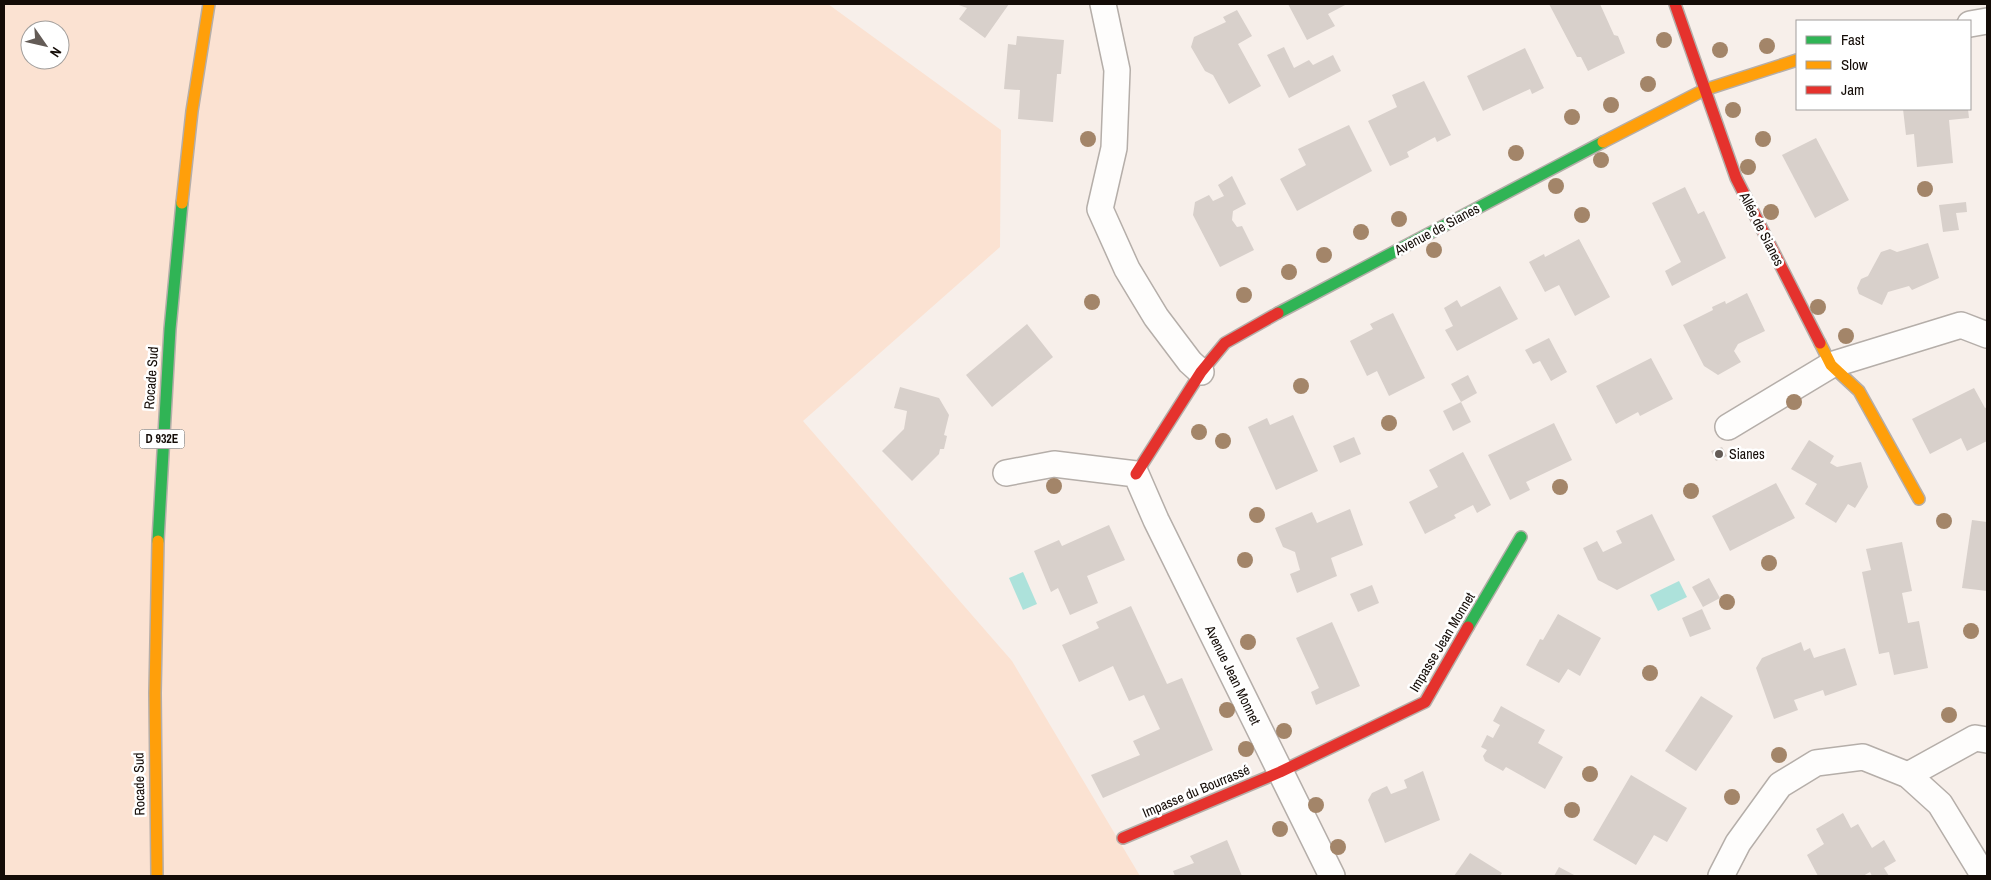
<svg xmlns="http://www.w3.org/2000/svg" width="1991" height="880" font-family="'Archivo Narrow',sans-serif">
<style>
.green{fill:#fbe2d2;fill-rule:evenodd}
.water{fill:#ade2db}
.building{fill:#d8d0cb}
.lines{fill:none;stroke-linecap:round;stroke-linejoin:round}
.street-casing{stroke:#b5aea9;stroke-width:28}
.fast-casing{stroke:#b5aea9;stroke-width:14}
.slow-casing{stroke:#b5aea9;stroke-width:14}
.jam-casing{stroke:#b5aea9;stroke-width:14}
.street{stroke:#fefdfc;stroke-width:25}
.fast{stroke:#30b455;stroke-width:11}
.slow{stroke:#ff9f0a;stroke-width:11}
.jam{stroke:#e5322d;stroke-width:11}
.tree{fill:#a38569}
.poi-dot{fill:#635b56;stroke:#fff;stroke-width:2}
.labels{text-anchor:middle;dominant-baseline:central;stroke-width:5;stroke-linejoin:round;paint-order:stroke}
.shield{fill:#fff;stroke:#5a5551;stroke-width:1}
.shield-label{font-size:12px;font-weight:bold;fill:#140c07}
.street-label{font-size:14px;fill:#140c07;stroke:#fff}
.poi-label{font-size:14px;fill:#140c07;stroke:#fff;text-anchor:start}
</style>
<rect width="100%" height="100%" fill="#f7efea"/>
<!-- green -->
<path class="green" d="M4,4H828L1001,130L1000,247L803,421L1012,661L1140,876H4ZM30,30H60V60H30Z"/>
<!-- water -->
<g class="water">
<path d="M1023,572L1037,604L1023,610L1009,578Z"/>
<path d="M1679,581L1687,597L1658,611L1650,595Z"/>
</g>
<!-- building -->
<g class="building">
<path d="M956,4H1009L985,38L959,19L967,8Z"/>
<path d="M1288,4H1347L1328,14L1335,26L1307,40Z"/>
<path d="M1549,4H1600L1614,35L1618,36L1625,53L1588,71L1581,57H1577Z"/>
<path d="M1237,10L1252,36L1238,44L1261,86L1229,104L1213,75L1205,71L1191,47L1194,37L1226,22L1223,17Z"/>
<path d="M1017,36L1064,40L1061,74H1057L1053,122L1018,119L1020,90L1004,89L1008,44L1016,45Z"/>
<path d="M1284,47L1294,68L1309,60L1313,65L1333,55L1341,71L1289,98L1267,55Z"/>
<path d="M1525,48L1544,88L1532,94L1530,89L1483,111L1467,76Z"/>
<path d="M1424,81L1451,135L1437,142L1435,137L1407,152L1409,157L1390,166L1368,121L1397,107L1392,95Z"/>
<path d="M1903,109H1968L1969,118L1949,120L1953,163L1917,167L1914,134L1906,135Z"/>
<path d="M1349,125L1372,171L1297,211L1280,179L1306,165L1298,149Z"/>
<path d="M1816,138L1849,200L1815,218L1782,155Z"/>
<path d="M1232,176L1246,204L1233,211L1232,220L1237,227L1242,226L1254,250L1220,267L1193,215L1195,202L1209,195L1213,201L1224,196L1218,185Z"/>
<path d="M1685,187L1698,214L1704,211L1726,258L1672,286L1665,271L1681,262L1652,203Z"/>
<path d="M1966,202L1967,212L1956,213L1959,230L1943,232L1939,205Z"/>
<path d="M1579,239L1610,297L1575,316L1559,285L1545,292L1529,262L1544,254L1545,257Z"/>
<path d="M1928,243L1939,278L1912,290L1909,286L1888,292L1882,305L1859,294L1857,288L1861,279L1868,276L1881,252L1890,249L1897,252Z"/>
<path d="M1500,286L1518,319L1457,351L1445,330L1453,326L1444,308L1457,300L1461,307Z"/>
<path d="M1747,293L1765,331L1738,344L1734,351L1741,362L1718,375L1704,366L1683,325L1713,310L1712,307L1725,301L1726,304Z"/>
<path d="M1393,313L1425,378L1389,396L1377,371L1367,376L1350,341L1373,329L1370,324Z"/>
<path d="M1027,324L1053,357L992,407L966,375Z"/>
<path d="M1549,338L1567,372L1551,381L1540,361L1533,364L1525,350Z"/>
<path d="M1651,358L1673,399L1640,416L1638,412L1616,424L1596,386Z"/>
<path d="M1468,375L1477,393L1461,402L1451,384Z"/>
<path d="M900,387L939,398L949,415L944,435L947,436L944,449H940L939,454L912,481L882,451L904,429L907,411L894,408Z"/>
<path d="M1974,388L1985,408L1987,407V441L1967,451L1961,438L1930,454L1912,419Z"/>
<path d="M1461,402L1471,422L1453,431L1443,411Z"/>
<path d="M1293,415L1318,471L1276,490L1248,427L1267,418L1270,425Z"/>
<path d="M1554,423L1572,460L1526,482L1530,490L1510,500L1488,455Z"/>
<path d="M1354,437L1361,454L1340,463L1333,446Z"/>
<path d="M1809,440L1834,456L1830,463L1837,467L1861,462L1868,487L1855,508L1848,504L1836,523L1805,504L1817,484L1791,469Z"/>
<path d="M1722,447L1727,456L1716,461L1711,451Z"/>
<path d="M1463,452L1491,505L1477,513L1473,505L1454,515L1456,518L1425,534L1409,502L1438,487L1429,470Z"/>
<path d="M1776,483L1795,518L1730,551L1712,516Z"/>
<path d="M1350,509L1363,545L1331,558L1337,576L1297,593L1290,574L1300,570L1295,552L1283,547L1275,528L1312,512L1317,523Z"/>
<path d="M1652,514L1675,560L1617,590L1598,580L1583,548L1597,541L1603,552L1622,543L1616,531Z"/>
<path d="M1972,520L1987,522V591L1962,588Z"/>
<path d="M1109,525L1125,560L1087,576L1098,603L1070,615L1058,588L1051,592L1034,551L1059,540L1062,546Z"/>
<path d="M1902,542L1912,591L1902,593L1908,623L1919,621L1928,668L1894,675L1889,652L1879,654L1862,572L1871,570L1866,549Z"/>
<path d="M1709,578L1720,598L1703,607L1692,587Z"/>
<path d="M1372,585L1379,603L1358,612L1350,594Z"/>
<path d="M1131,606L1167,684L1182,678L1213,750L1103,798L1091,775L1140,755L1133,741L1160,729L1144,695L1129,701L1113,666L1079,682L1062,645L1099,628L1096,622Z"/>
<path d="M1702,609L1711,629L1690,637L1682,618Z"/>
<path d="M1558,614L1601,638L1580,676L1568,669L1559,683L1526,665L1540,639L1543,640Z"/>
<path d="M1332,622L1360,686L1316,705L1311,692L1319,688L1296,638Z"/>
<path d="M1801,642L1804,651L1810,648L1814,658L1845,648L1857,685L1825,696L1823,690L1794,700L1798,710L1774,719L1756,668L1762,658Z"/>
<path d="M1701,696L1733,716L1696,771L1665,751Z"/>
<path d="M1501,706L1545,730L1538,743L1563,757L1545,789L1506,767L1503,771L1485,761L1483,756L1487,750L1481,747L1487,735L1493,738L1500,725L1493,721Z"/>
<path d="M1423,771L1440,820L1385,843L1368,800L1372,793L1387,786L1391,794L1407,788L1404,780Z"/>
<path d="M1631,775L1687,808L1667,842L1654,835L1636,865L1593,840Z"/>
<path d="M1843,813L1851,828L1858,824L1872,848L1884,840L1896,861L1884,868L1889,876H1872L1870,872L1863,876H1818L1807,855L1824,844L1816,829Z"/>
<path d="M1227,840L1242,876H1175L1173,871L1194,863L1190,856Z"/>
<path d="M1470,853L1502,873L1500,876H1454Z"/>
<path d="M1559,867L1576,876H1554Z"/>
</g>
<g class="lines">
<defs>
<g id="street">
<path d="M1103,4L1117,70L1114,148L1100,209L1127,269L1156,317L1190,362L1201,372"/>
<path d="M1970,24L1987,21"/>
<path d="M1728,427L1831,365L1961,325L1987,335"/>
<path d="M1006,473L1054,464L1136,474L1156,520L1332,876"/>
<path d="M1908,775L1975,738L1987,740"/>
<path d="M1721,876L1738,843L1780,785L1816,763L1863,757L1908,775L1940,804L1984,876"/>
</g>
<g id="fast">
<path d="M1278,313L1603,142"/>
<path d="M158,541L170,329L182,203"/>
<path d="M1468,627L1521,537"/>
</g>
<g id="slow">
<path d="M1603,142L1704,90L1797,60"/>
<path d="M182,203L192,111L209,4"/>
<path d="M1820,343L1831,365L1859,391L1919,499"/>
<path d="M157,876L155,693L158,541"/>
</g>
<g id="jam">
<path d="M1675,4L1736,178L1820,343"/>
<path d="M1136,474L1201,372L1225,343L1278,313"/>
<path d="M1123,838L1280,772L1425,702L1468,627"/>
</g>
</defs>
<!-- street casing -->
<use href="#street" class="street-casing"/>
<!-- fast casing -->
<use href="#fast" class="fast-casing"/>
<!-- slow casing -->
<use href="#slow" class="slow-casing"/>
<!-- jam casing -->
<use href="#jam" class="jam-casing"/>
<!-- street -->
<use href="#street" class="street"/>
<!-- fast -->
<use href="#fast" class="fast"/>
<!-- slow -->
<use href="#slow" class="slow"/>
<!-- jam -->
<use href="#jam" class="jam"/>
</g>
<!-- trees -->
<g class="tree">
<circle cx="1664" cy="40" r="8"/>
<circle cx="1767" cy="46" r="8"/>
<circle cx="1720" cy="50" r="8"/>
<circle cx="1648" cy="84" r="8"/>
<circle cx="1611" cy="105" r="8"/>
<circle cx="1733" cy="110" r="8"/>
<circle cx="1572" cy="117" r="8"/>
<circle cx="1088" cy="139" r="8"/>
<circle cx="1763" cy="139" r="8"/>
<circle cx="1516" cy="153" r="8"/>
<circle cx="1601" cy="160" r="8"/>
<circle cx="1748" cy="167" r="8"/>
<circle cx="1556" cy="186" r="8"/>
<circle cx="1925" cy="189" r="8"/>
<circle cx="1771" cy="212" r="8"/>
<circle cx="1582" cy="215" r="8"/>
<circle cx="1399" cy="219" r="8"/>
<circle cx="1361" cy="232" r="8"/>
<circle cx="1434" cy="250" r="8"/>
<circle cx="1324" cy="255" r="8"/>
<circle cx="1289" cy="272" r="8"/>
<circle cx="1244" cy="295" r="8"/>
<circle cx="1092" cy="302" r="8"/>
<circle cx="1818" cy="307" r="8"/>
<circle cx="1846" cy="336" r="8"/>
<circle cx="1301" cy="386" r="8"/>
<circle cx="1794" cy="402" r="8"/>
<circle cx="1389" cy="423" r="8"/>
<circle cx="1199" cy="432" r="8"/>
<circle cx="1223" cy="441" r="8"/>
<circle cx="1054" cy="486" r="8"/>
<circle cx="1560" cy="487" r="8"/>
<circle cx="1691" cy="491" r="8"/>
<circle cx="1257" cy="515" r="8"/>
<circle cx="1944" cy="521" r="8"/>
<circle cx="1245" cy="560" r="8"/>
<circle cx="1769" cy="563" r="8"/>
<circle cx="1727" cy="602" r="8"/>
<circle cx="1971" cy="631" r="8"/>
<circle cx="1248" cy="642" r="8"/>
<circle cx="1650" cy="673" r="8"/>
<circle cx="1227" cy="710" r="8"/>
<circle cx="1949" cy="715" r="8"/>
<circle cx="1284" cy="731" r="8"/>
<circle cx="1246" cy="749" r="8"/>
<circle cx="1779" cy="755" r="8"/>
<circle cx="1590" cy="774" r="8"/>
<circle cx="1732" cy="797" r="8"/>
<circle cx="1316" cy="805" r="8"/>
<circle cx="1572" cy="810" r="8"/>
<circle cx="1280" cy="829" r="8"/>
<circle cx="1338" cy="847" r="8"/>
</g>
<!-- markers -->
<circle class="poi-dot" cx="1719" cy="454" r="5"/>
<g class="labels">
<!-- shield labels -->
<rect class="shield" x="139.5" y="429.5" width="45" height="19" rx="4"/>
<g class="shield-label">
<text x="162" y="439">D 932E</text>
</g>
<!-- street labels -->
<g class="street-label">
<text transform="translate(1437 229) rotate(-28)">Avenue de Sianes</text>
<text transform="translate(1762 229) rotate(63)">Allée de Sianes</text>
<text transform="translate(151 378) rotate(-86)">Rocade Sud</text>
<text transform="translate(1442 642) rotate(-59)">Impasse Jean Monnet</text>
<text transform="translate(1233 675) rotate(64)">Avenue Jean Monnet</text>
<text transform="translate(139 784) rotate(-91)">Rocade Sud</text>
<text transform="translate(1196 791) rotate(-23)">Impasse du Bourrassé</text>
</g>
<!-- poi labels -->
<g class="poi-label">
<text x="1729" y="454">Sianes</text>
</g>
</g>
<!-- border -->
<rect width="1991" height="880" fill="none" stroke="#140c07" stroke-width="10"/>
<!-- legend -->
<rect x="1796" y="20" width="175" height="90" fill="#ffffff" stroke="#a19e9c"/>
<rect x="1806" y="36" width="25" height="8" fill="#30b455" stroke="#a19e9c"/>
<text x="1841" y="45" font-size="15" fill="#140c07">Fast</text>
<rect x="1806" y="61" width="25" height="8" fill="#ff9f0a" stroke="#a19e9c"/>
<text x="1841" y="70" font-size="15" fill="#140c07">Slow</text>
<rect x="1806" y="86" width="25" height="8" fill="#e5322d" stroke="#a19e9c"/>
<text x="1841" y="95" font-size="15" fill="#140c07">Jam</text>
<!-- north arrow -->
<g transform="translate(45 45) rotate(124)"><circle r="24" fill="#ffffff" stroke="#a19e9c"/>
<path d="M0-4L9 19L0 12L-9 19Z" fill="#635b56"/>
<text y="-8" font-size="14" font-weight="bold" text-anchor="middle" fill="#140c07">N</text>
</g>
</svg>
